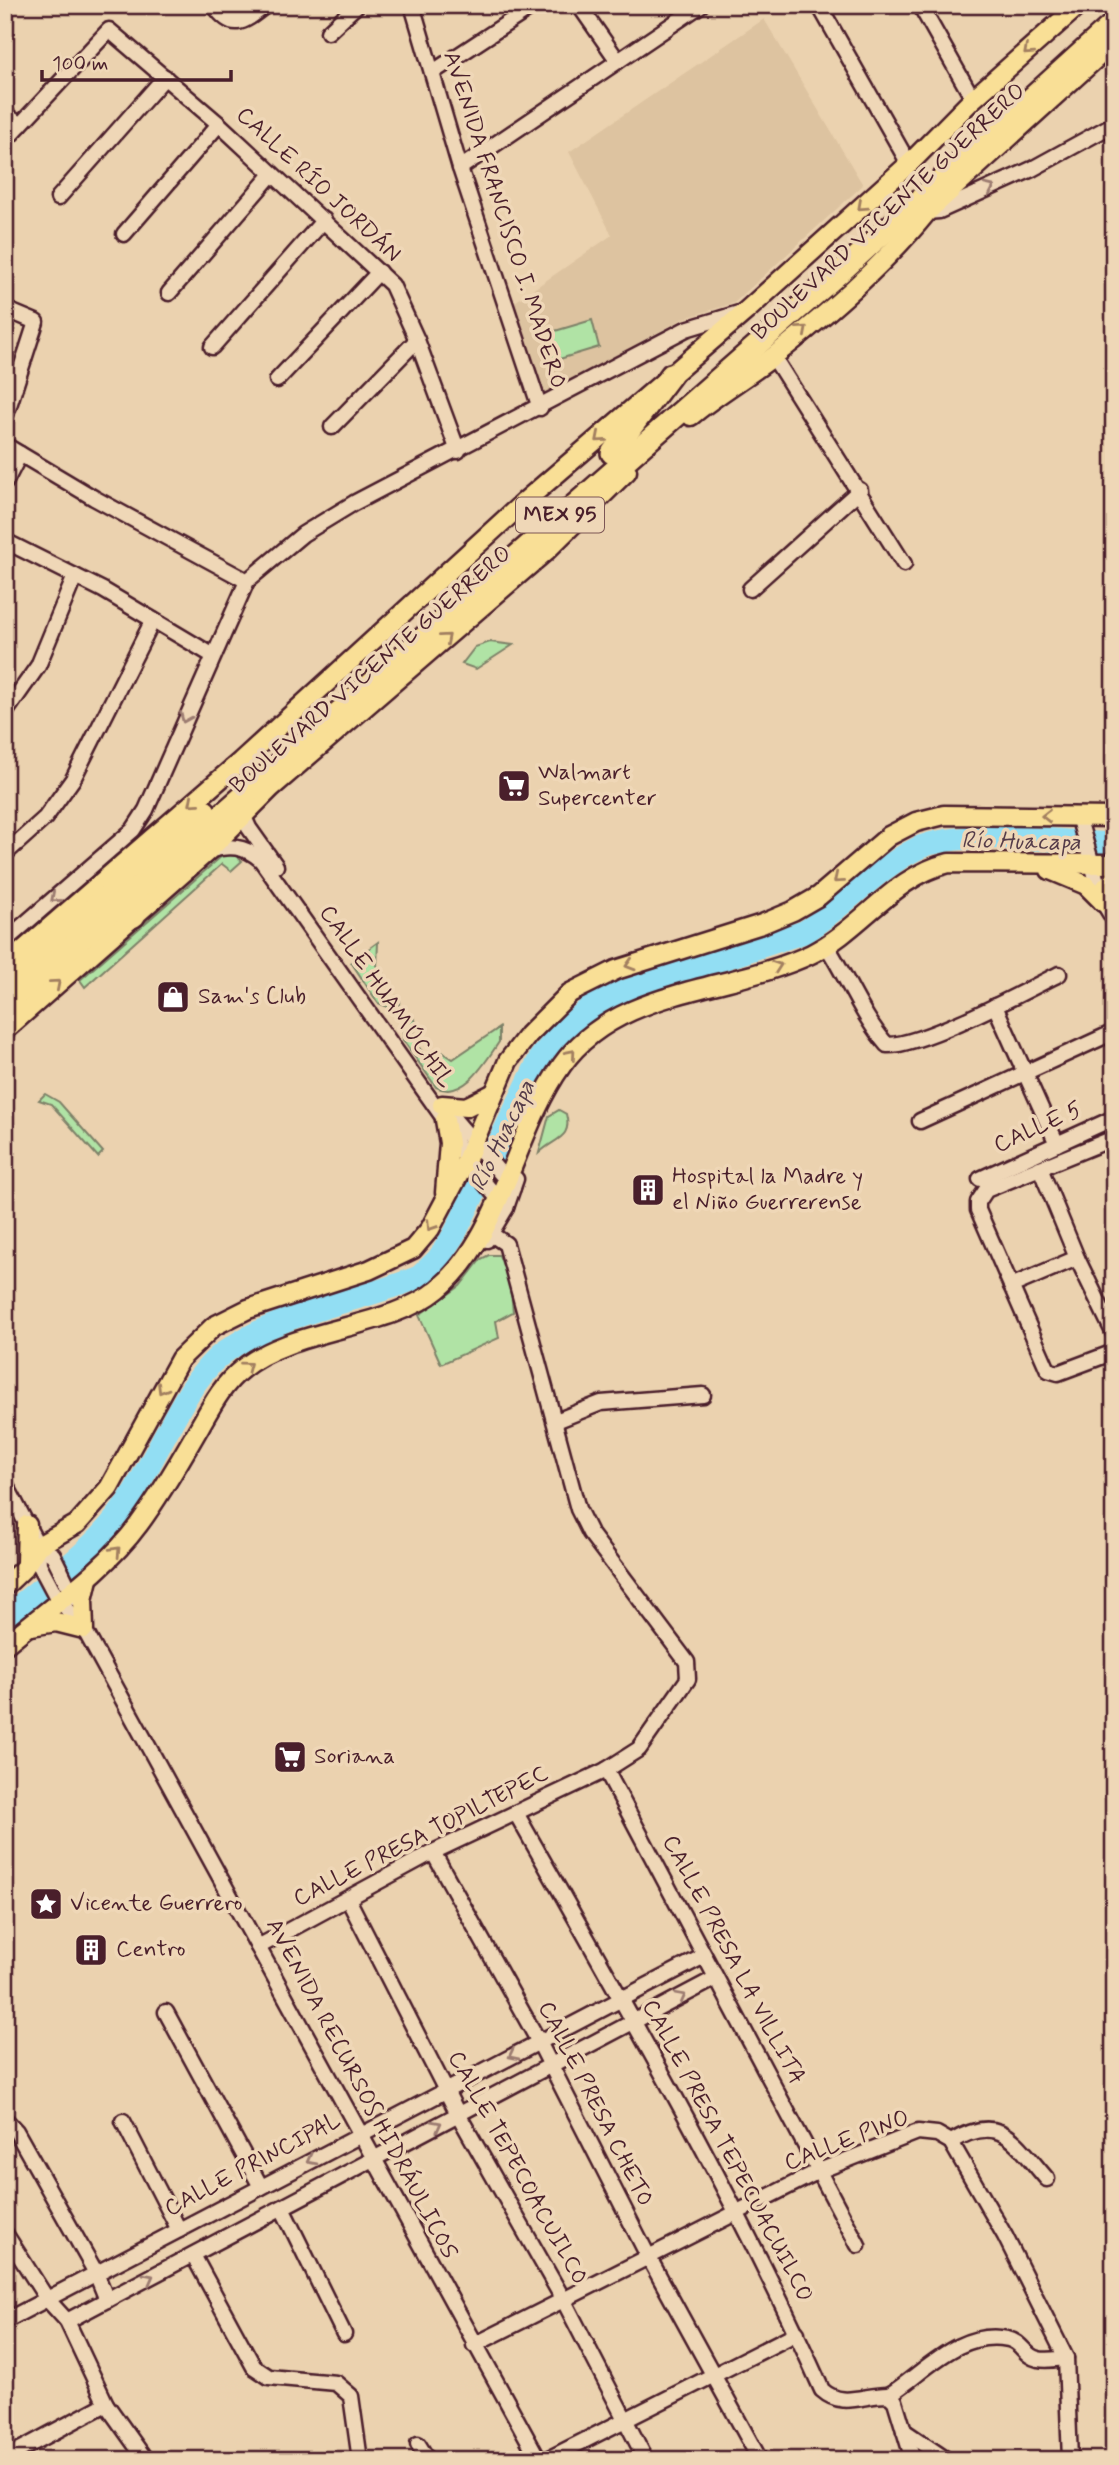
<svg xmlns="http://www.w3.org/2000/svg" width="1119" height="2465" font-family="Mynerve,sans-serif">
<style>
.built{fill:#ddc3a0}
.green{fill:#b0e3a5;stroke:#7d8168;stroke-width:2}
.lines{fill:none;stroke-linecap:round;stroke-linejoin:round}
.river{stroke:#92def3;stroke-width:23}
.minor-casing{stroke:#4a1f2b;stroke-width:19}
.major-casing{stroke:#4a1f2b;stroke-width:23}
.highway-casing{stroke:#4a1f2b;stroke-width:26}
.minor{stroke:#efd7b7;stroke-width:14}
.major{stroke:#f9df96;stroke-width:18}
.highway{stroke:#f9df96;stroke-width:21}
.oneway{stroke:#a27f60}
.oneway2{stroke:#9c7b71}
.labels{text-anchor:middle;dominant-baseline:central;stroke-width:7;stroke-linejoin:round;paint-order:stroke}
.shield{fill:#efd7b7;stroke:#7c5655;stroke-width:2}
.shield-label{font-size:21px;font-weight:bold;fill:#4a1f2b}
.street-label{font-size:23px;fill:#4a1f2b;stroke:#efd7b7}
.poi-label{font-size:23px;fill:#4a1f2b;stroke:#efd7b7;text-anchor:start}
.water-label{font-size:24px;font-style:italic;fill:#553c49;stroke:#efd7b7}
</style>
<rect width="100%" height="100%" fill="#ebd2af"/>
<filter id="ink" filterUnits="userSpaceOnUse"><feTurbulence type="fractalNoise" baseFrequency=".0143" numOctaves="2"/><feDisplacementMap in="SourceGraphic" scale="14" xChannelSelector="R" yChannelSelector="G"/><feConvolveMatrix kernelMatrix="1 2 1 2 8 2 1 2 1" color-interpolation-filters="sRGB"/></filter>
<g filter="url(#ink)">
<!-- built -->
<path class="built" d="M764,19L863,185L734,303L682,319L544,395L512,304L612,235L569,152Z"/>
<!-- green -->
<g class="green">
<path d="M592,320L599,347L553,361L545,334Z"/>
<path d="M490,642L513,645L476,669L462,664L475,647Z"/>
<path d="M223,855H235L242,861L231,871L222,864L85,987L80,980Z"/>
<path d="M378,942L377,966L385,976L375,983L388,1003L397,996L400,1000L398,1007L393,1009L378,1003L351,962Z"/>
<path d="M414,1019L419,1026L410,1035L428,1060L439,1050L453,1059L499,1028V1042C486,1061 464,1101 436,1087L403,1040V1027Z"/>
<path d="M45,1094L59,1102L103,1152L98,1157L51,1104L39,1100Z"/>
<path d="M559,1110L566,1114C573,1139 554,1138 539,1153L549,1116Z"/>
<path d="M489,1255H499C507,1274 512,1291 513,1312L496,1321L499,1338L441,1364L419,1315L460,1286L481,1259Z"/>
</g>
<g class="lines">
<!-- river -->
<path class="river" d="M5,1618C44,1584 92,1552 122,1510C154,1468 182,1384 222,1354C278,1312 355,1303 419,1277L438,1259L455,1233L540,1058L561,1032L587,1010L611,996L804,932C844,907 875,870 916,849C958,828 1065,842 1114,844"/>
<defs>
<g id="minor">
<path d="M214,5C233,33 244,22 266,5"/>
<path d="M412,5L460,168L540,408"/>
<path d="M579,5L618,61"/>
<path d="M819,5L909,164"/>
<path d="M920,5L973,99"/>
<path d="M328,32L357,5"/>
<path d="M433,72L535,5"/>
<path d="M5,114L20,125"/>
<path d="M5,141L109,30L219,124L392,285L417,340L458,451"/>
<path d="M460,168L701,5"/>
<path d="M58,198L165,77"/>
<path d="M927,212L939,211L1032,169L1114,124"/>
<path d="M124,234L219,124"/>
<path d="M169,293L272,174"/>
<path d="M5,309L36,322L5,418"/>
<path d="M212,347L324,220"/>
<path d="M773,356L904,564"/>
<path d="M277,380L379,272"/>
<path d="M332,427L417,340"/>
<path d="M5,445L94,498L247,581"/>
<path d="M5,483L20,454"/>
<path d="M5,541L103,590L212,655"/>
<path d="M750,589L860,490"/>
<path d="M5,713L38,666L75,576"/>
<path d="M1078,816L1103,902L1114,920"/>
<path d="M244,817L249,828L276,866"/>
<path d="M208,851C229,845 244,845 261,860L445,1120L466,1161L506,1208"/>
<path d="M5,854L45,818L73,779L153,620"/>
<path d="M5,941L133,830L146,810L247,581L303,534L354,503L686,329L742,312"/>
<path d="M826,945C847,977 863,1018 887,1045C923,1046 1023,992 1059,974"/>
<path d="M995,1006L1057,1144"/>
<path d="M448,1112L513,1188"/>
<path d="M920,1121L1114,1032"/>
<path d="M1114,1138L986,1190L978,1202V1210L1048,1370L1058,1373L1114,1352"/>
<path d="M1040,1168L1077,1258L1114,1334"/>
<path d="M980,1179L1114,1118"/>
<path d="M487,1240L506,1208L516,1179"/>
<path d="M1011,1286L1077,1258"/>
<path d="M556,1421L601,1403L703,1395"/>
<path d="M5,1483L38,1546L39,1564L56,1596L84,1629L539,2460"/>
<path d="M38,1546L53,1555L74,1598"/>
<path d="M606,1770L858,2245"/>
<path d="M516,1813C623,2003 733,2191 822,2390C843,2409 864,2394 889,2395L895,2401L913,2460"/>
<path d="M433,1852L539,2042L648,2256L760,2460"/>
<path d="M348,1899L458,2114L563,2299L646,2460"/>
<path d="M258,1947L433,1852L606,1770L639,1749L688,1679L687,1662L590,1533L578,1509L506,1244L491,1234"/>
<path d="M166,2012L261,2187"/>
<path d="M5,2119L16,2131L96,2273L107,2300"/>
<path d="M123,2121L179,2230"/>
<path d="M951,2142C1002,2111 1015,2143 1047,2179"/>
<path d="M282,2208L344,2334"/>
<path d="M5,2233L47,2299L67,2321L106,2404L146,2460"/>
<path d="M193,2255L254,2367L269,2377L336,2383L351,2396L360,2460"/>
<path d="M5,2321L704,1956"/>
<path d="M67,2321L716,1978"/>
<path d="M474,2345L819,2171L918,2132L937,2134L951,2142L1005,2236L1066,2358L1070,2460"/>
<path d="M889,2395C925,2372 959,2329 1008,2339C1022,2342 1025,2357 1038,2359C1047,2361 1057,2359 1066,2358"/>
<path d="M904,2431L947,2460"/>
<path d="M418,2444L428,2460"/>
<path d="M5,2458L106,2404"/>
<path d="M546,2460L797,2333"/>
</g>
<g id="major">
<path d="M691,416C717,394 747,377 774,356C828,313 884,265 927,212L1114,42"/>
<path d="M1050,870L1086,885L1103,902"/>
<path d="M1103,902L1105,888L1114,878"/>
<path d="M5,966L241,761L524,502L746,311L909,164L973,99L1079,5"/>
<path d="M5,1030L208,851L271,788L546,551L627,471"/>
<path d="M442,1105L466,1107L494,1093"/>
<path d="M445,1120L449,1143L445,1193"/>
<path d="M26,1563L27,1525"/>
<path d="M5,1586L24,1568L38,1546L77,1524L109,1488L180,1359L214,1326L248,1309L369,1270L413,1249L430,1229L466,1161L508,1061L528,1035L570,993L616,970L762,924L793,911L819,896L889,836L916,822L944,815L1114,817"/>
<path d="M31,1626L56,1622L84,1629L83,1600L88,1579"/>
<path d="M5,1645C51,1606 103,1573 139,1524C162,1493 181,1459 200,1426C212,1405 223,1384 242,1369C291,1328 390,1329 438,1289C502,1236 514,1132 562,1065C617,987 732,992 811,954C862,929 893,876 949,863L1114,864"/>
</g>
<g id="highway">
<path d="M612,453L671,375"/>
<path d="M99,931L134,916"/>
<path d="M5,985L205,811"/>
<path d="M5,1005L846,267L1114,23"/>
</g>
</defs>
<!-- minor casing -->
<use href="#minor" class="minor-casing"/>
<!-- major casing -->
<use href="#major" class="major-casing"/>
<!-- highway casing -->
<use href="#highway" class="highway-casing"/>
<!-- minor -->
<use href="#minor" class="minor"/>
<!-- major -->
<use href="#major" class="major"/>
<!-- highway -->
<use href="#highway" class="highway"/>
</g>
<!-- one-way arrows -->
<defs><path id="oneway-chevron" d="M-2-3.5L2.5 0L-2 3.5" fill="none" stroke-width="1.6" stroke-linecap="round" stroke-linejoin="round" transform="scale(1.75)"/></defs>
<g class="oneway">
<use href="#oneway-chevron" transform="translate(1028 51) rotate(138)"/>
<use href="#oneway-chevron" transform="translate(862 206) rotate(138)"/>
<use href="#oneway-chevron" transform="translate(803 330) rotate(-41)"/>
<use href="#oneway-chevron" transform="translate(600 438) rotate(139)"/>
<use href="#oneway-chevron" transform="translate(446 638) rotate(-41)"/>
<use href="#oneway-chevron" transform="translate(193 802) rotate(139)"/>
<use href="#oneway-chevron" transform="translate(1046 816) rotate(-180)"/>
<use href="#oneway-chevron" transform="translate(838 879) rotate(140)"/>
<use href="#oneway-chevron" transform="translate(630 965) rotate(163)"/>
<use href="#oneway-chevron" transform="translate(777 966) rotate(-19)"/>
<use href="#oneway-chevron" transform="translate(56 984) rotate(-41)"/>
<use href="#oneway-chevron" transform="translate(571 1054) rotate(-49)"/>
<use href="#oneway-chevron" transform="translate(431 1226) rotate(123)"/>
<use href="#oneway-chevron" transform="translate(247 1366) rotate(-37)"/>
<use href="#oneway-chevron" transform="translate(162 1389) rotate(121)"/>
<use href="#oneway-chevron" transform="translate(116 1551) rotate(-47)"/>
</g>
<g class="oneway2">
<use href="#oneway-chevron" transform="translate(990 188) rotate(-25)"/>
<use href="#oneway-chevron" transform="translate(185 718) rotate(113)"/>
<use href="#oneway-chevron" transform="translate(55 898) rotate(139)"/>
<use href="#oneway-chevron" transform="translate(681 1997) rotate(-28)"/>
<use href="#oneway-chevron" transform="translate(513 2055) rotate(153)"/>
<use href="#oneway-chevron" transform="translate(437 2125) rotate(-28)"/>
<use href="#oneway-chevron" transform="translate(311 2160) rotate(152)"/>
<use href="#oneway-chevron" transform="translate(149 2278) rotate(-28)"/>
</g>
</g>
<!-- icons -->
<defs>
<symbol id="supermarket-square" viewBox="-11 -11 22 22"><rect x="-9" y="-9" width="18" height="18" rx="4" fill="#4a1f2b" stroke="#efd7b7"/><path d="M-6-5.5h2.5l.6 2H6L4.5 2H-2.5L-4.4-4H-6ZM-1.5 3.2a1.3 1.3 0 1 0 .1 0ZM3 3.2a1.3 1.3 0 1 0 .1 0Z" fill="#fff"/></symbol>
<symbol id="shop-square" viewBox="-11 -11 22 22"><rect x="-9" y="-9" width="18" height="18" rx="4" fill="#4a1f2b" stroke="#efd7b7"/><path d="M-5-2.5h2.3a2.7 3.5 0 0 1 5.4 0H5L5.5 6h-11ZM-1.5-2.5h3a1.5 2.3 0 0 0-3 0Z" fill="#fff"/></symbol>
<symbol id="building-square" viewBox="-11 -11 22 22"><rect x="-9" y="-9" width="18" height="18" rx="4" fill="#4a1f2b" stroke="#efd7b7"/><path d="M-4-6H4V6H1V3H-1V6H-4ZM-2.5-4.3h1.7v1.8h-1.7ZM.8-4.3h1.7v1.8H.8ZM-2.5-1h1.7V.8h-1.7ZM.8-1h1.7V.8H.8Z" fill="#fff"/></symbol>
<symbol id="sight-square" viewBox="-11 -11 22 22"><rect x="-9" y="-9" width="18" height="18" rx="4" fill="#4a1f2b" stroke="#efd7b7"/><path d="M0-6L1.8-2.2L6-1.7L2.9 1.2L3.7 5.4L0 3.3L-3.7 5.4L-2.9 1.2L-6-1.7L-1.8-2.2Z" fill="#fff"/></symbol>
</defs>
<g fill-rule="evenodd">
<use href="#supermarket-square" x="495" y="767" width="38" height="38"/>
<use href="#shop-square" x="154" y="978" width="38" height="38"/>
<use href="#building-square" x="629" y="1171" width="38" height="38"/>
<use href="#supermarket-square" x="271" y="1738" width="38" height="38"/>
<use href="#sight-square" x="27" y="1885" width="38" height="38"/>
<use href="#building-square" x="72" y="1931" width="38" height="38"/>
</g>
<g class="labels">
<!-- shield labels -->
<rect class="shield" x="516" y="497.5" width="88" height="35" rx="5"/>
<g class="shield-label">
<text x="560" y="515">MEX 95</text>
</g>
<!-- street labels -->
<g class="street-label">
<text transform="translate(318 185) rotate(43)">CALLE RÍO JORDÁN</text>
<text transform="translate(889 212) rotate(-43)">BOULEVARD VICENTE GUERRERO</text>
<text transform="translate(504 220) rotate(72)">AVENIDA FRANCISCO I. MADERO</text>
<text transform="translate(371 670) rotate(-41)">BOULEVARD VICENTE GUERRERO</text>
<text transform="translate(386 997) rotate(55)">CALLE HUAMÚCHIL</text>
<text transform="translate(1038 1128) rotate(-24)">CALLE 5</text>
<text transform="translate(421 1837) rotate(-27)">CALLE PRESA TOPILTEPEC</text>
<text transform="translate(733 1960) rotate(62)">CALLE PRESA LA VILLITA</text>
<text transform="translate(361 2089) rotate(62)">AVENIDA RECURSOS HIDRÁULICOS</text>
<text transform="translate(595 2104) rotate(63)">CALLE PRESA CHETO</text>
<text transform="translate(847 2141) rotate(-21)">CALLE PINO</text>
<text transform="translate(727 2151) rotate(62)">CALLE PRESA TEPECUACUILCO</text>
<text transform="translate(253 2165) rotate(-28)">CALLE PRINCIPAL</text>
<text transform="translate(517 2168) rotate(61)">CALLE TEPECOACUILCO</text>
</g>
<!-- poi labels -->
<g class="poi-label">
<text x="538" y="773">Walmart<tspan x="538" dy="26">Supercenter</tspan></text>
<text x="198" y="997">Sam's Club</text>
<text x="672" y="1177">Hospital la Madre y<tspan x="672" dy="26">el Niño Guerrerense</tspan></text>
<text x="314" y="1757">Soriana</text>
<text x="70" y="1904">Vicente Guerrero</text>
<text x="116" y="1950">Centro</text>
</g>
<!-- water labels -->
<g class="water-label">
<text transform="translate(1021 842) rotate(1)">Río Huacapa</text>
<text transform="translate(503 1136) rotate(-64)">Río Huacapa</text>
</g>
</g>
<!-- margin -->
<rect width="1119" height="2465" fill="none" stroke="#efd7b7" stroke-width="28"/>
<rect x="14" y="14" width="1091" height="2437" fill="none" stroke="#4a1f2b" stroke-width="2.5" filter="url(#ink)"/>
<!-- scale -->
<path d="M42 70v10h189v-10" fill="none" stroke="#4a1f2b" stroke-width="3.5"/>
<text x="52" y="70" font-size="21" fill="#4a1f2b" stroke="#efd7b7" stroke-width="5" paint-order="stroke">100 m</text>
</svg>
